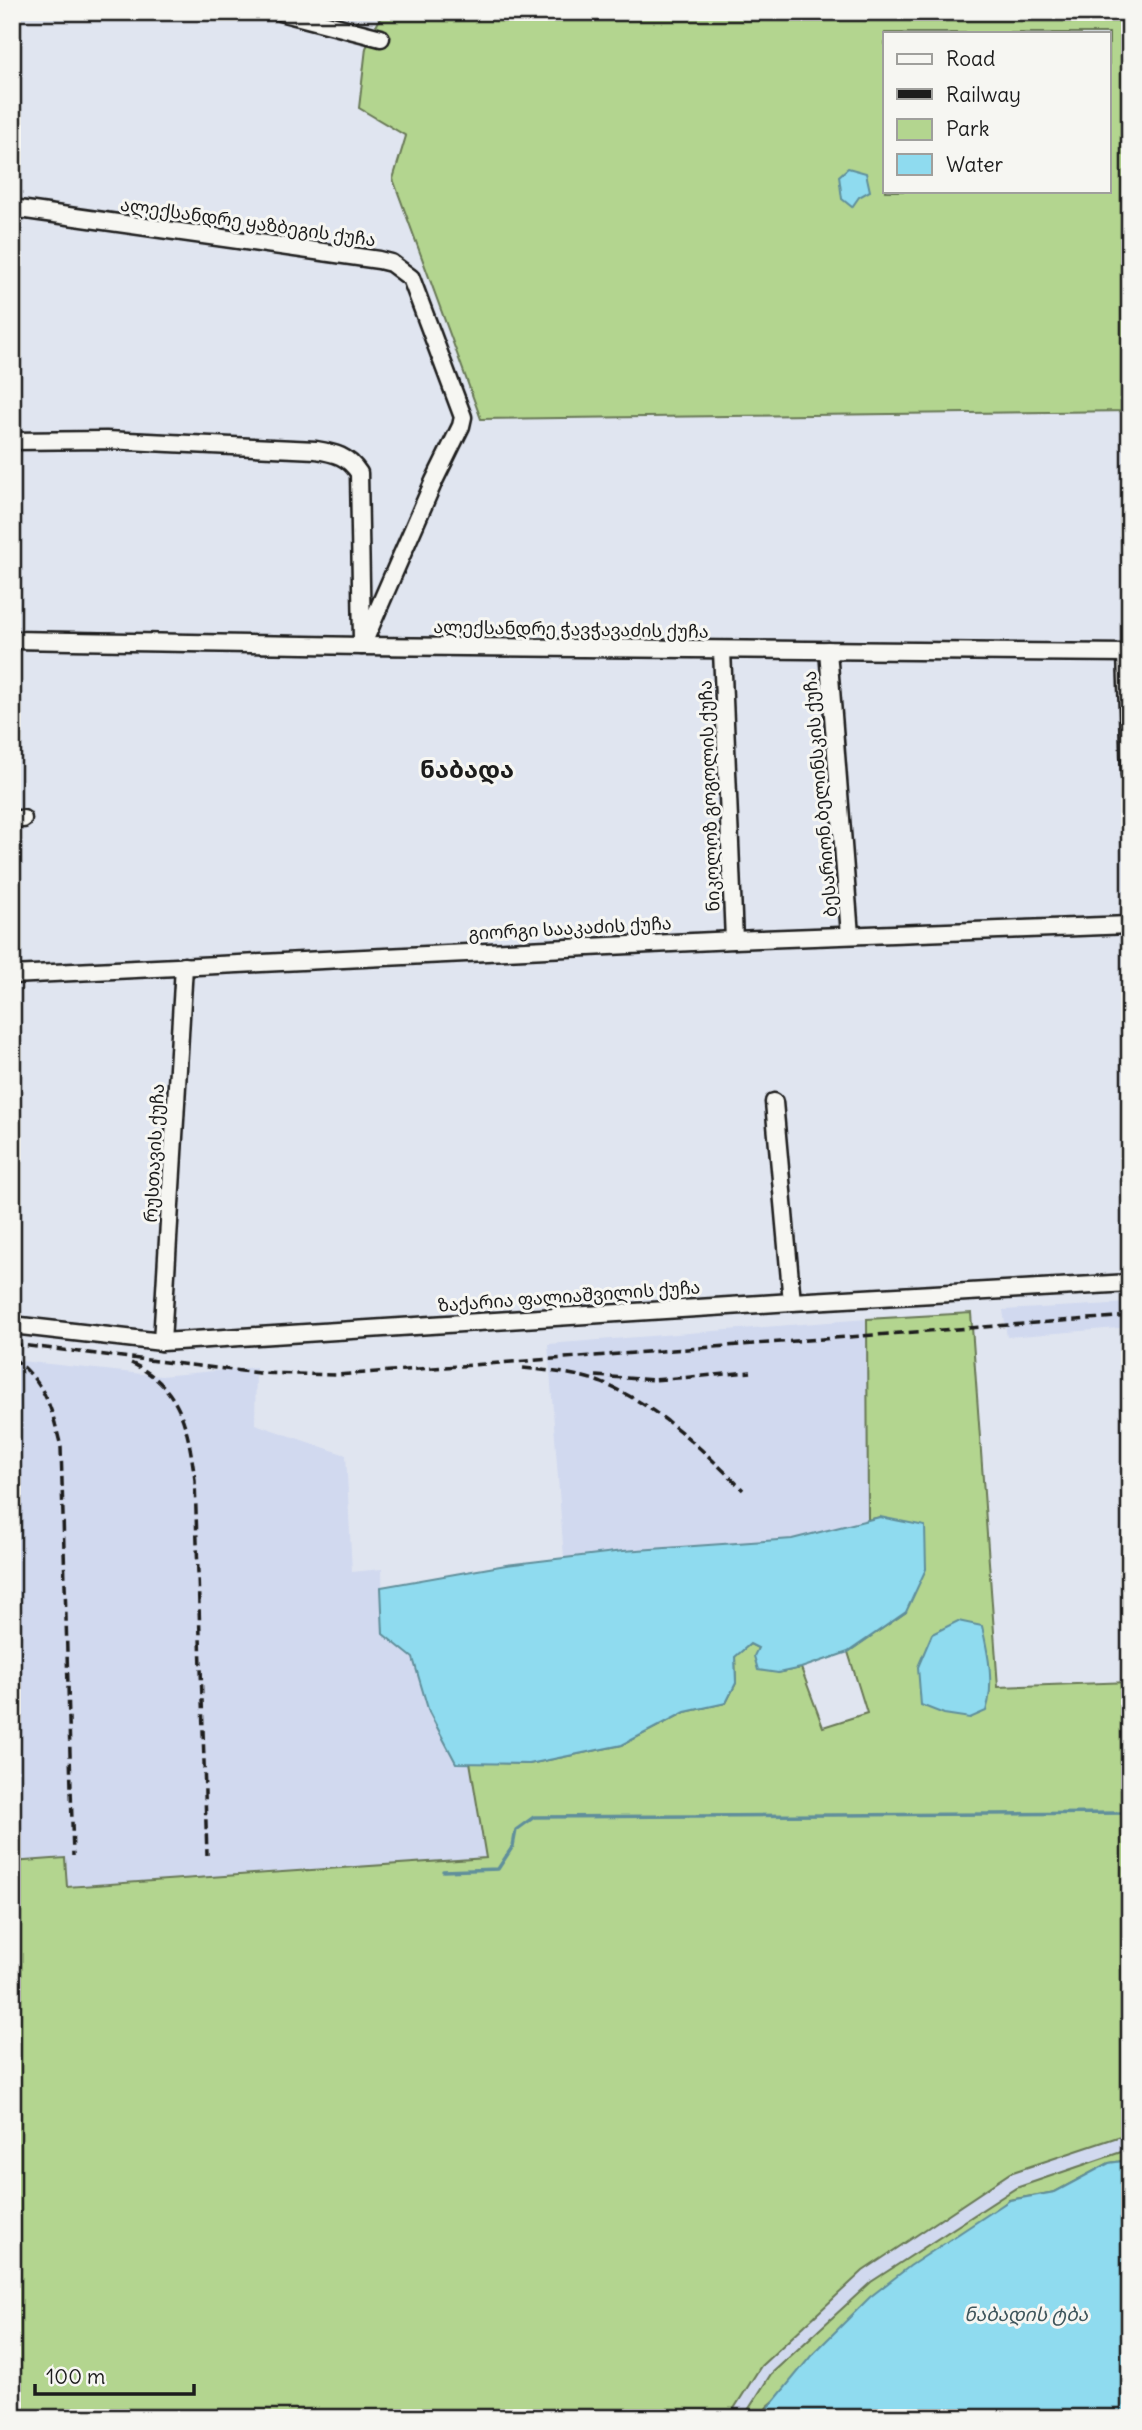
<svg xmlns="http://www.w3.org/2000/svg" width="1142" height="2430" font-family="Delius,'Noto Sans Georgian',sans-serif">
<style>
.built{fill:#d1d9ef}
.green{fill:#b3d58f;stroke:#687856;stroke-width:2;fill-rule:evenodd}
.water{fill:#8fdbef;stroke:#618f9b;stroke-width:2}
.lines{fill:none;stroke-linecap:round;stroke-linejoin:round}
.stream{stroke:#618f9b;stroke-width:3.5}
.minor-casing{stroke:#1c1c1c;stroke-width:21}
.minor{stroke:#f6f6f2;stroke-width:16}
.rail{stroke:#1c1c1c;stroke-width:3.5;stroke-dasharray:10 5;stroke-linecap:butt}
.labels{text-anchor:middle;dominant-baseline:central;stroke-width:6;stroke-linejoin:round;paint-order:stroke}
.street-label{font-size:18px;fill:#1c1c1c;stroke:#f6f6f2}
.water-label{font-size:19px;font-style:italic;fill:#3e555b;stroke:#f6f6f2}
.district-label{font-size:24px;font-weight:bold;fill:#1c1c1c;stroke:#f6f6f2}
</style>
<rect width="100%" height="100%" fill="#e0e5f0"/>
<filter id="ink" filterUnits="userSpaceOnUse"><feTurbulence type="fractalNoise" baseFrequency=".0143" numOctaves="2"/><feDisplacementMap in="SourceGraphic" scale="14" xChannelSelector="R" yChannelSelector="G"/><feConvolveMatrix kernelMatrix="1 2 1 2 8 2 1 2 1" color-interpolation-filters="sRGB"/></filter>
<g filter="url(#ink)">
<!-- built -->
<g class="built">
<path d="M1130,1303V1327L1007,1337L1003,1310Z"/>
<path d="M867,1319L868,1520L792,1539L623,1551L564,1558L548,1344Z"/>
<path d="M12,1360L161,1376L256,1367L255,1424L346,1455L352,1572L382,1569L383,1634L413,1658L429,1712L456,1762H470L486,1858L66,1887L64,1858L12,1862Z"/>
<path d="M1130,2133V2149L1016,2188L771,2374L743,2418H728L761,2366L863,2271L1010,2173Z"/>
</g>
<!-- green -->
<g class="green">
<path d="M383,12H1130V411L481,419L393,179L406,136L359,108L366,48ZM885,33H1109V191H885Z"/>
<path d="M971,1313L998,1687L1130,1682V2133L1010,2173L863,2271L761,2366L728,2418H12V1862L65,1858L67,1887L486,1858L470,1762L529,1764L622,1745L685,1712L726,1703L736,1683L735,1656L750,1644L758,1648L778,1673L801,1668L823,1727L867,1713L848,1652L906,1612L880,1517L868,1520L867,1319Z"/>
<path d="M1130,2149V2160L1109,2163L1055,2192L1009,2200L767,2407L760,2418H743L771,2374L871,2282L1016,2188Z"/>
</g>
<!-- water -->
<g class="water">
<path d="M848,168L866,173L870,191L859,197L852,207L842,199L839,176Z"/>
<path d="M880,1517L925,1526L926,1569L906,1612L848,1652L801,1668L778,1673L758,1670L754,1656L758,1648L750,1644L735,1657L736,1683L726,1703L685,1712L622,1745L529,1764L456,1763L429,1712L413,1658L383,1634L381,1587L506,1565L623,1551L792,1539Z"/>
<path d="M958,1621L982,1626C988,1653 995,1683 986,1711L970,1718L944,1714L921,1705L918,1667L932,1634Z"/>
<path d="M1130,2160V2418H760L811,2356L870,2297L910,2266L1010,2200L1055,2192L1109,2163Z"/>
</g>
<g class="lines">
<!-- stream -->
<path class="stream" d="M443,1871L498,1869L513,1846L516,1830L534,1817L1130,1813"/>
<defs>
<g id="minor">
<path d="M280,12L381,38"/>
<path d="M12,208L379,260L391,263L411,278L463,417L461,426L434,481L362,646"/>
<path d="M12,441L106,440L316,450C335,453 348,456 359,473L362,640"/>
<path d="M12,640L362,646L1130,653"/>
<path d="M722,650L734,940"/>
<path d="M828,650L850,935"/>
<path d="M1126,652L1130,775"/>
<path d="M12,819H23"/>
<path d="M12,975L734,940L1130,925"/>
<path d="M774,1102L792,1302"/>
<path d="M12,1325L162,1342L792,1302L1130,1283"/>
<path d="M162,1342L184,966"/>
</g>
</defs>
<!-- minor casing -->
<use href="#minor" class="minor-casing"/>
<!-- minor -->
<use href="#minor" class="minor"/>
<!-- rail -->
<g class="rail">
<path d="M12,1344L259,1373L338,1375L1130,1316"/>
<path d="M12,1357C46,1384 51,1406 61,1447L73,1856"/>
<path d="M131,1363C182,1387 188,1429 195,1480L207,1855"/>
<path d="M523,1368C549,1371 577,1373 602,1383C657,1405 702,1449 743,1490"/>
<path d="M596,1376L654,1380L751,1372"/>
</g>
</g>
</g>
<g class="labels">
<!-- street labels -->
<g class="street-label">
<text transform="translate(248 222) rotate(8)">ალექსანდრე ყაზბეგის ქუჩა</text>
<text transform="translate(571 629) rotate(1)">ალექსანდრე ჭავჭავაძის ქუჩა</text>
<text transform="translate(820 794) rotate(-95)">ბესარიონ ბელინსკის ქუჩა</text>
<text transform="translate(709 796) rotate(-92)">ნიკოლოზ გოგოლის ქუჩა</text>
<text transform="translate(570 928) rotate(-3)">გიორგი სააკაძის ქუჩა</text>
<text transform="translate(154 1153) rotate(-87)">რუსთავის ქუჩა</text>
<text transform="translate(569 1296) rotate(-4)">ზაქარია ფალიაშვილის ქუჩა</text>
</g>
<!-- water labels -->
<g class="water-label">
<text x="1026" y="2314">ნაბადის ტბა</text>
</g>
<!-- district labels -->
<g class="district-label">
<text x="467" y="769">ნაბადა</text>
</g>
</g>
<!-- margin -->
<rect width="1142" height="2430" fill="none" stroke="#f6f6f2" stroke-width="42"/>
<rect x="21" y="21" width="1100" height="2388" fill="none" stroke="#1c1c1c" stroke-width="2.5" filter="url(#ink)"/>
<!-- legend -->
<rect x="883" y="32" width="228" height="161" fill="#f6f6f2" stroke="#9f9f9c" stroke-width="2"/>
<rect x="897" y="54" width="35" height="10" fill="#f6f6f2" stroke="#9f9f9c" stroke-width="2"/>
<text x="946" y="66" font-size="21" fill="#1c1c1c">Road</text>
<rect x="897" y="89" width="35" height="10" fill="#1c1c1c" stroke="#9f9f9c" stroke-width="2"/>
<text x="946" y="102" font-size="21" fill="#1c1c1c">Railway</text>
<rect x="897" y="119" width="35" height="21" fill="#b3d58f" stroke="#9f9f9c" stroke-width="2"/>
<text x="946" y="136" font-size="21" fill="#1c1c1c">Park</text>
<rect x="897" y="154" width="35" height="21" fill="#8fdbef" stroke="#9f9f9c" stroke-width="2"/>
<text x="946" y="172" font-size="21" fill="#1c1c1c">Water</text>
<!-- scale -->
<path d="M35 2384v10h159v-10" fill="none" stroke="#1c1c1c" stroke-width="3.5"/>
<text x="46" y="2384" font-size="21" fill="#1c1c1c" stroke="#f6f6f2" stroke-width="5" paint-order="stroke">100 m</text>
</svg>
